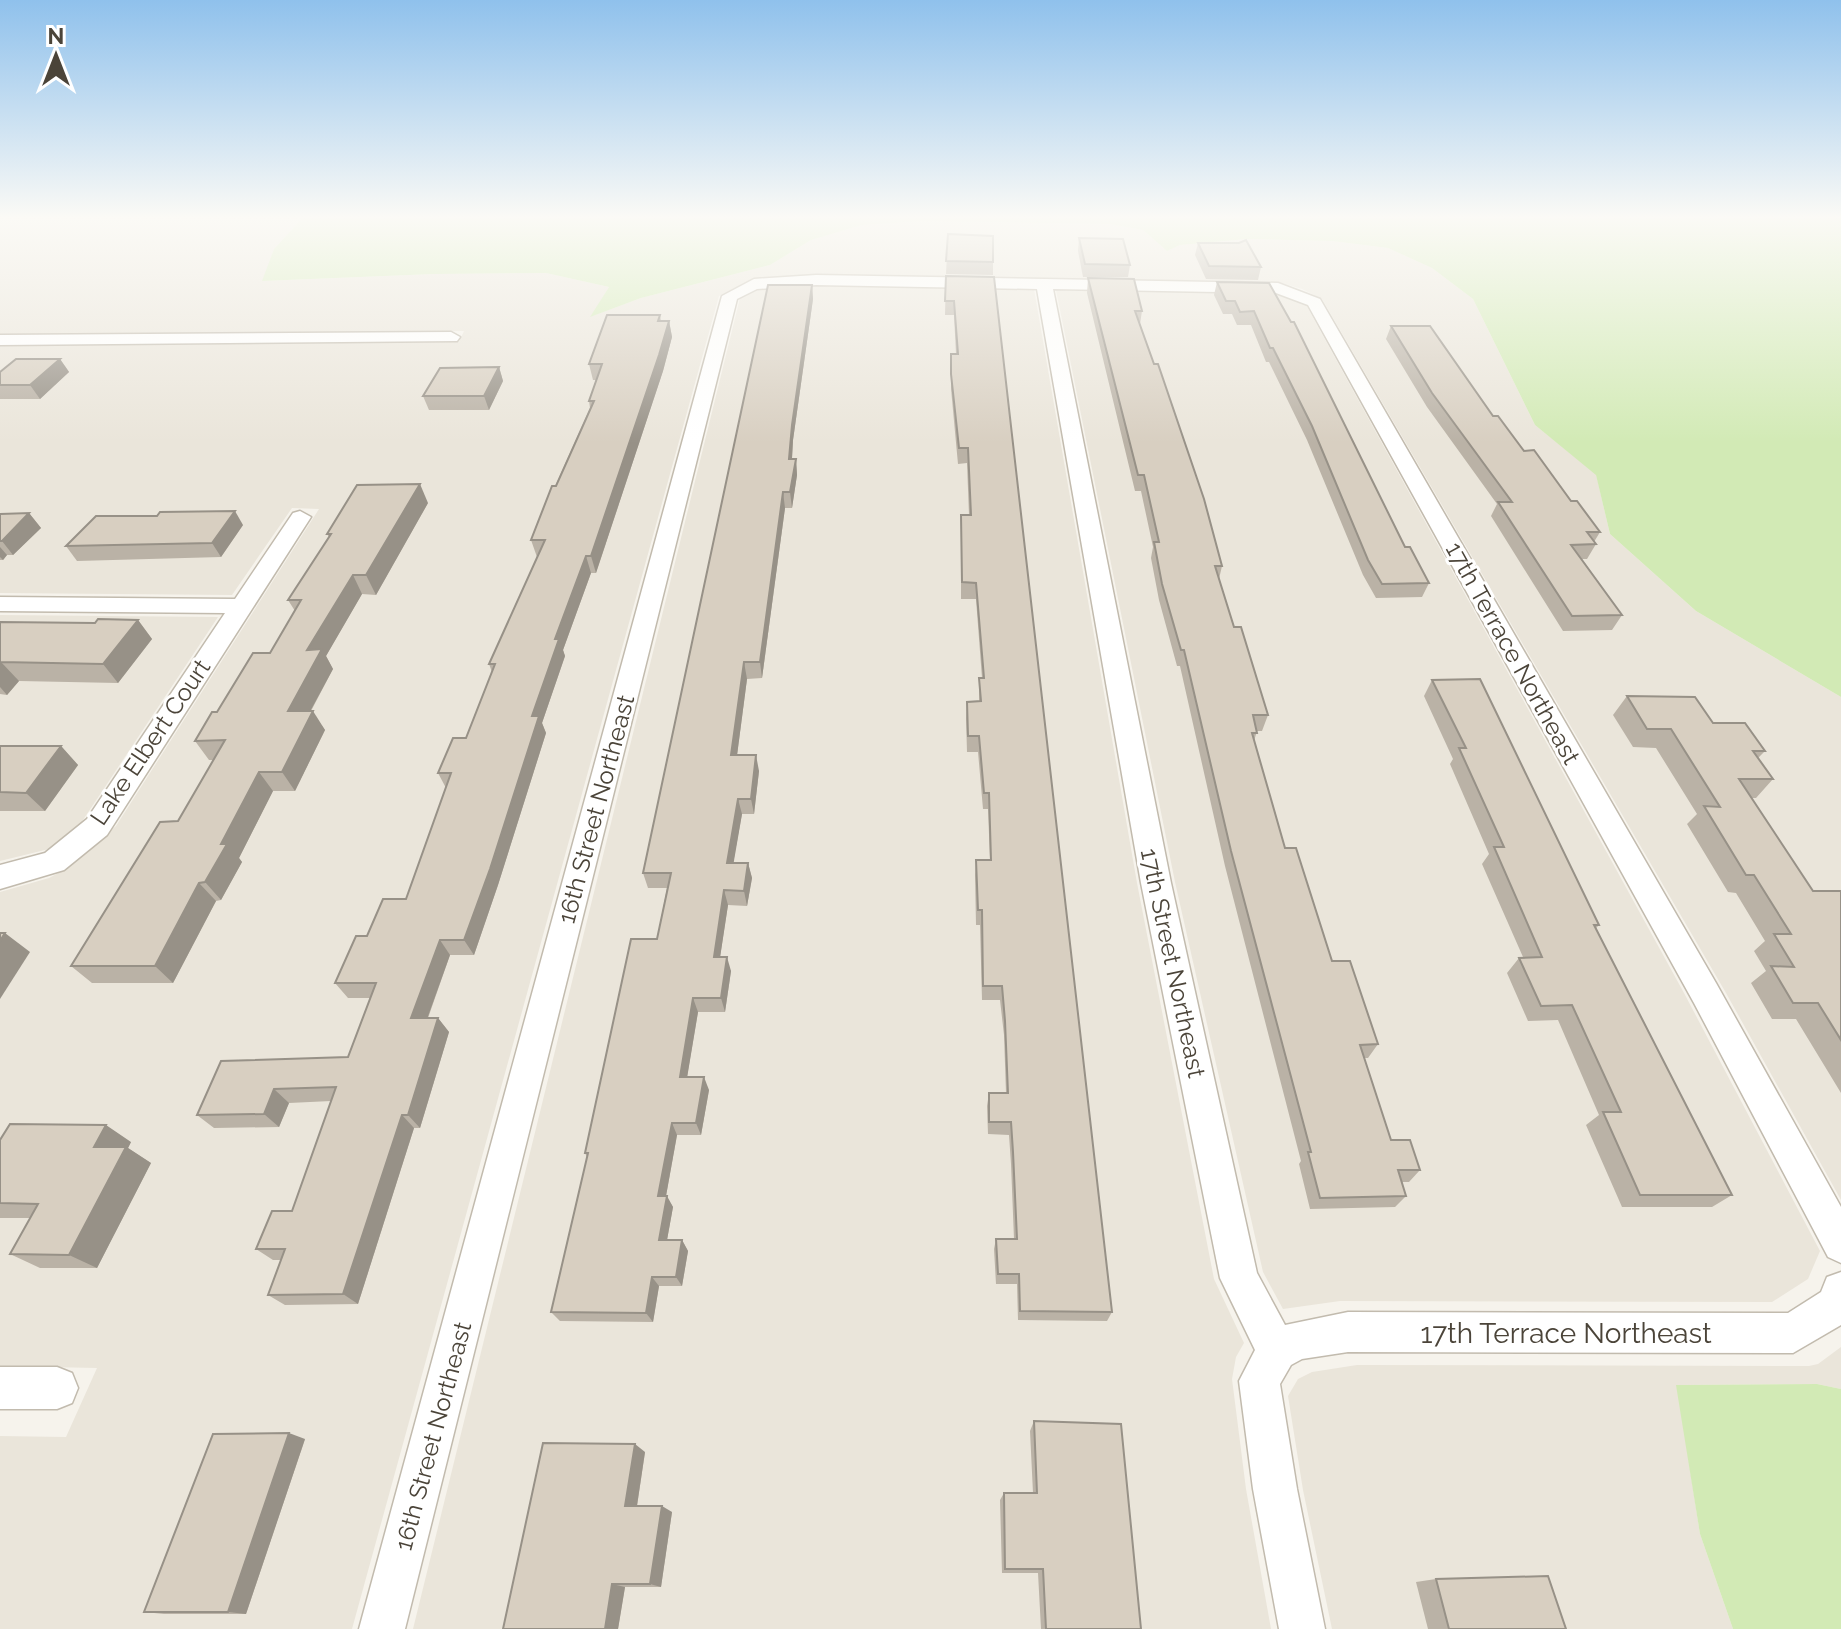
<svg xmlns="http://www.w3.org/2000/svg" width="1841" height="1629" font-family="Raleway,sans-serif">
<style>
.residential{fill:#eae5da}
.green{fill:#d2eab5}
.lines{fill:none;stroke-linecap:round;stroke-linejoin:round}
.minor-casing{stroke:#c2bbae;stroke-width:3}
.minor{fill:#fff;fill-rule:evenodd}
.wall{fill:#bab2a6}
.shaded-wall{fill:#979187}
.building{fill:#d8cfc1;stroke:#979187;stroke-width:2}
.labels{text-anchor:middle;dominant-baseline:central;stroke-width:6;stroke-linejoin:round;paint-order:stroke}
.street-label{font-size:24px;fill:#4b4439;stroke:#fff}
.near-street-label{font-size:28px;fill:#4b4439;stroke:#fff}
</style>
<rect width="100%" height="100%" fill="#f6f3ec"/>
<!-- residential -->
<g class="residential">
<path d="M0,215H305L274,249L263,281L434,274L546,273L609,287L592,316L641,298L770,265L811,240L862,225L923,221L1110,224L1143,230L1167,251L1180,245L1247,239L1332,241L1388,248L1432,268L1473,299L1535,425L1596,474L1610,534L1696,611L1841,697V1200L1726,993L1322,299L1302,289L1282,283L1202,280L1070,281L817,275L754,279L719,296L352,1629H0V1436L66,1437L97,1368L0,1366V892L49,878L66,869L116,826L319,509L292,508L232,595L0,593V346L459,342L464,331L0,335Z"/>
<path d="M816,285L1034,289L1137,883L1214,1279L1244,1343L1236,1357L1232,1379L1246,1489L1271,1629H413L740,298L758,289Z"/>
<path d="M1056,290L1278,293L1305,303L1684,993L1820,1251L1808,1279L1772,1302L1340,1301L1283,1309L1263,1272L1175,882Z"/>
<path d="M0,615L218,617L81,823L49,849L0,861Z"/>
<path d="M1841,1347V1389L1817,1384L1677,1385L1700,1534L1733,1629H1332L1303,1490L1288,1396L1298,1379L1312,1372L1357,1365L1809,1366L1818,1364Z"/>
</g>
<!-- green -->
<g class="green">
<path d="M305,215H1841V697L1696,611L1610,534L1596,475L1535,425L1473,299L1432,268L1388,248L1332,241L1247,239L1180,245L1167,251L1143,230L1110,224L923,221L862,225L811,240L770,265L641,298L590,317L609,287L546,273L434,274L262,281L274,249Z"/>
<path d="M1817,1384L1841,1389V1629H1733L1700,1534L1676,1385Z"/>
</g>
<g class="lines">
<defs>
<g id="minor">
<path d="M816,275L1278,283L1320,299L1716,983L1841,1207V1263L1828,1257L1694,1003L1308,305L1276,293L1053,289L1171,883L1257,1273L1285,1325L1348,1312L1788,1313L1821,1292L1827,1277L1841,1272V1325L1793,1353L1348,1352L1302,1359L1291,1365L1280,1384L1297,1489L1325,1629H1279L1253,1489L1239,1381L1255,1350L1220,1278L1141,883L1037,289L816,285L757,289L737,299L405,1629H359L722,296L754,279Z"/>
<path d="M451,332L460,337L457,341L0,345V335Z"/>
<path d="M300,511L311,517L107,835L64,870L0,889V865L45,853L87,819L225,613L0,611V597L235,599L293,513Z"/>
<path d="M0,1367H57L72,1373L78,1388L72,1403L57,1409H0Z"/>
</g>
</defs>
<!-- minor casing -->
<use href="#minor" class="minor-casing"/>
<!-- minor -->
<use href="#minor" class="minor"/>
</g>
<!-- wall -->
<g class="wall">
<path d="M948,234L993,262V275L946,274Z"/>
<path d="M1079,238L1130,265L1128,277H1083L1078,251Z"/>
<path d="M1198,243L1261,267L1258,280L1206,279L1195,255Z"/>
<path d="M946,276L994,277L1112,1312L1107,1321L1018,1320L1017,1284H996L994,1249L996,1239H1014L1011,1164L1009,1135L988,1134L987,1106L989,1093H1006L1004,1035L1000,1000H982L980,925H976L975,875L976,860H990L988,809H983L978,752H967L966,718L967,702L979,701V678H982L976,599H961V515H969L967,463L958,464L951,389V354H956L954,315H945Z"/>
<path d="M1088,278L1142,311L1140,324L1222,566L1219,579L1234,627L1268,715L1262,731H1257L1254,741L1285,848L1332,961L1378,1044L1368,1058H1364L1391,1140L1420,1170L1409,1182H1402L1406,1196L1395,1207L1310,1209L1299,1164L1301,1161L1225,866L1180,666H1177L1159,600L1151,558L1153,547L1141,491H1135L1087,293Z"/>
<path d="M1217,282L1269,283L1405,547L1429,583L1422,597L1376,598L1363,575L1307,440L1269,362H1266L1251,325H1237L1232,314H1223L1214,295Z"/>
<path d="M812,285L813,299L793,440L792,459H796L797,475L792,508H785L762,678L747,679L737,755L759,771L754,814H742L733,863H748L752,878L747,906L728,905L720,957L731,971L725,1012H698L687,1077L709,1090L701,1135H677L666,1196L673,1207L667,1240H682L688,1251L682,1286H659L653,1322L560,1321L551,1312L587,1157L585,1153L657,939L667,888H648L643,873Z"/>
<path d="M660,315L661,321H669L672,337L663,371L596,573H591L563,650L565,656L542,723L546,733L498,885L474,955H450L428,1018H438L449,1032L420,1128H414L358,1304L285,1305L268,1295L281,1260H273L256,1249L292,1211L331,1101L289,1103L279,1127L214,1128L197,1115L348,1057L371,998H348L335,983L367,936L406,899L446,788L438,773L466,738L492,672L489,664L537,557L531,540L590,408L589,401L596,380H593L589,364Z"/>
<path d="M1391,326L1493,416L1600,532L1594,542L1596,544L1587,559H1582L1622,615L1612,630L1563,631L1491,516L1497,504L1427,407L1386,339Z"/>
<path d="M60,359L69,372L40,399H0V372Z"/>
<path d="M499,367L503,381L489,410H429L423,396Z"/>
<path d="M428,503L376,595L362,594L326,656L333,669L311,711L325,730L295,791H273L239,858L242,862L221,900L216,901L173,983H92L71,966L178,821L214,760H209L195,741L217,712L270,653L295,611L288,600L329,537L327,534Z"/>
<path d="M29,513L41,528L13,555H7L3,560H0V514Z"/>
<path d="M243,525L221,557L77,561L66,546Z"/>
<path d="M138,620L152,639L118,683L19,681L7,695L0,694V622L95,623Z"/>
<path d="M1432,680L1599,925L1596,928L1732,1195L1712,1207H1622L1586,1125L1599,1115L1558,1020L1528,1021L1507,973L1519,958L1523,957L1482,864L1489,854L1450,764L1453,759L1424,696Z"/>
<path d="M1627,696L1713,723L1765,751L1758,758L1773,779L1756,798H1752L1813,891H1841V1093L1796,1019H1772L1751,983L1766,971L1754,951L1765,941L1736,893L1728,892L1687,824L1697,814L1656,748L1633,747L1613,715Z"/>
<path d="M0,746H61L78,765L45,811H0Z"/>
<path d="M0,1140L131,1142L128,1148L151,1163L97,1268H40L10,1254L30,1218H0Z"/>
<path d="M1034,1421L1141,1629H1041L1038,1573H1002L1000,1500L1004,1493H1033L1030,1431Z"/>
<path d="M305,1439L246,1614H164L144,1612Z"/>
<path d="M645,1452L637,1506L672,1512L661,1587H625L618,1629H503Z"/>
<path d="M1436,1579L1566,1629H1428L1416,1582Z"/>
</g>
<!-- shaded-wall -->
<g class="shaded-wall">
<path d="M812,285L813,299L793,440L791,475L789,459L792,425Z"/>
<path d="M669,321L672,337L663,371L596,573L591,556Z"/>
<path d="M60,359L69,372L40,399L30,385Z"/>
<path d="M499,367L503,381L489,410L484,396Z"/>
<path d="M796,459L797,475L792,508L790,492Z"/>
<path d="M420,484L428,503L376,595L366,575Z"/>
<path d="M783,492L785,508L762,678L760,662Z"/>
<path d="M235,511L243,525L221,557L212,543Z"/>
<path d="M29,513L41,528L13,555L2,541Z"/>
<path d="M0,547L7,555L3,560L0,557Z"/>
<path d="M586,556L591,573L563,650L565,656L542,723L546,733L498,885L474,955L464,940L555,639Z"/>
<path d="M353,575L362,594L326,656L333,669L300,730L288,711L307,650Z"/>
<path d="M138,620L152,639L118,683L103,664Z"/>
<path d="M1,662L19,681L7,695L0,687V664Z"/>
<path d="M744,662L747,679L735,771L731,755Z"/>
<path d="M313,711L325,730L295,791L282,772Z"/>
<path d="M61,746L78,765L45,811L26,793Z"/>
<path d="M756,755L759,771L754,814L751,799Z"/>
<path d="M259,772L273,791L239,858L242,862L221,900L205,882L221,844Z"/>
<path d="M738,799L742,814L731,878L727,863Z"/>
<path d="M748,863L752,878L747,906L744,891Z"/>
<path d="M199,883L216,901L173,983L155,966Z"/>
<path d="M724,890L728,905L718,971L714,957Z"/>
<path d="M5,933L30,952L0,999V941Z"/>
<path d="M440,940L450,955L422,1033L411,1018Z"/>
<path d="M727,957L731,971L725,1012L721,998Z"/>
<path d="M693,998L698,1012L685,1090L680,1077Z"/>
<path d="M438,1018L449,1032L420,1128L408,1115Z"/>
<path d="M704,1077L709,1090L701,1135L696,1123Z"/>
<path d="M274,1089L289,1103L279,1127L264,1114Z"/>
<path d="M402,1115L414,1128L358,1304L343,1294Z"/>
<path d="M672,1123L677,1135L664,1207L658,1196Z"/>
<path d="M106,1125L131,1142L128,1148L151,1163L97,1268L69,1255L94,1147Z"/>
<path d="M667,1196L673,1207L665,1251L659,1240Z"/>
<path d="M682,1240L688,1251L682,1286L676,1277Z"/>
<path d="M652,1277L659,1286L653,1322L646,1313Z"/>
<path d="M289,1433L305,1439L246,1614L228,1612Z"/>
<path d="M635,1444L645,1452L636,1512L625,1506Z"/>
<path d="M662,1506L672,1512L661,1587L650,1584Z"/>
<path d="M612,1584L625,1587L618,1629H605Z"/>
</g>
<!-- building -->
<g class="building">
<path d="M948,234L993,236V262L946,261Z"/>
<path d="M1079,238L1123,239L1130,265L1085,264Z"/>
<path d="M1246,240L1261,267L1209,266L1198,243H1239Z"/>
<path d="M946,276L994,277L1112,1312L1020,1311L1019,1274H998L996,1239H1017L1013,1152L1011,1122H989V1093H1008L1005,1021L1002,986H983L982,910H978L976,860H991L989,793H984L979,736H968L967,702L981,701L979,678H984L976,583L962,582L961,515H971L968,448H959L951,374V354H958L954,301H945Z"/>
<path d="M1088,278L1134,279L1142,311H1135L1154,364H1158L1204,499L1222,566H1215L1234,627H1241L1268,715H1253L1257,733H1252L1285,848H1296L1332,961H1350L1378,1044L1360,1045L1391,1140H1410L1420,1170H1398L1406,1196L1320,1198L1308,1152H1311L1231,851L1184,650H1181L1162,584L1154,542H1159L1144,475H1138Z"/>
<path d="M1217,282L1269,283L1291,322H1294L1405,547H1410L1429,583L1382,584L1368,560L1312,426L1273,348H1270L1254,311L1240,312L1235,301H1226Z"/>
<path d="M768,285H812L792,425L789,459H796L790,492H783L760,662H744L731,755H756L751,799H738L727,863H748L744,891L724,890L714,957H727L721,998H693L680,1077H704L696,1123H672L658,1196H667L659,1240H682L676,1277H652L646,1313L551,1312L588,1153H585L631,939H657L671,873H643Z"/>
<path d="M607,315H660L658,321H669L659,355L591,556H586L555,639H559L532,716H539L490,869L464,940H440L411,1018H438L408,1115H402L343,1294L268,1295L285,1249H256L272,1211H292L336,1087L274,1089L264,1114L197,1115L221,1061L348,1057L376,983H335L356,936H367L383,899H406L451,773H438L453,738H466L495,664H489L545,540H531L552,486H556L594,401H589L602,364H589Z"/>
<path d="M1391,326H1430L1493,416H1498L1524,451L1534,450L1571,501H1577L1600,532H1587L1596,544L1571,545L1622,615L1572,616L1498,502H1512L1432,393Z"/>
<path d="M16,359H60L30,385H0V372Z"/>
<path d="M499,367L484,396H423L440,368Z"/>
<path d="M420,484L366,575H353L307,650L322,649L288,711H313L282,772H259L221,844H227L205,882L199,883L155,966H71L160,822L178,821L225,740L195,741L212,712H217L253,653H270L301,600H288L331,534H327L357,485Z"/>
<path d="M235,511L212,543L66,546L96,516H157L160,512Z"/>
<path d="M29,513L2,541H0V514Z"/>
<path d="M98,619L138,620L103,664L1,662L0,664V622L95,623Z"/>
<path d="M1480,679L1599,925H1594L1732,1195H1640L1603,1112H1621L1572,1005L1541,1006L1519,958L1542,957L1494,847H1504L1459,748H1466L1432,680Z"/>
<path d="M1627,696L1695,697L1713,723H1745L1765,751H1753L1773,779H1739L1813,891H1841V1040L1818,1003H1793L1771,966L1794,967L1774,934H1791L1754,875H1746L1704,806L1720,807L1671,729H1647Z"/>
<path d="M0,746H61L26,793L0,792Z"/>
<path d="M0,933H5L0,941Z"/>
<path d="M10,1124L106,1125L94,1147H126L69,1255L10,1254L38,1204L0,1203V1140Z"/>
<path d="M1034,1421L1121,1424L1141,1629H1046L1043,1569H1005L1004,1493H1037Z"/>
<path d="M289,1433L228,1612H144L213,1434Z"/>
<path d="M543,1443L635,1444L625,1506H662L650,1584H612L605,1629H503Z"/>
<path d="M1548,1576L1566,1629H1449L1436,1579Z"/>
</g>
<!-- sky -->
<linearGradient id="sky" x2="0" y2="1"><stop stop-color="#8fc1ec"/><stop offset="0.49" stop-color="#fbfaf6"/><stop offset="1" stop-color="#fbfaf6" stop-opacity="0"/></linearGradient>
<rect width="1841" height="443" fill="url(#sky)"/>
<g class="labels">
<!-- street labels -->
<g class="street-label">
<text transform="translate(1513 653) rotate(61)">17th Terrace Northeast</text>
<text transform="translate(150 742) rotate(-56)">Lake Elbert Court</text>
<text transform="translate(596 809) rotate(-75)">16th Street Northeast</text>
<text transform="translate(1173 963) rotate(78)">17th Street Northeast</text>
<text transform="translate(433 1436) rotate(-75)">16th Street Northeast</text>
</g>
<!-- near-street labels -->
<g class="near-street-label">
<text x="1566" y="1333">17th Terrace Northeast</text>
</g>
</g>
<!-- north arrow -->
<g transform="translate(56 56)" stroke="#ffffff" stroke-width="6" paint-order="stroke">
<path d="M0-6L14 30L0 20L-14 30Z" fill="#4b4439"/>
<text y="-12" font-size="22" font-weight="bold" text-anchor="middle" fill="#4b4439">N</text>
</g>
</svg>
